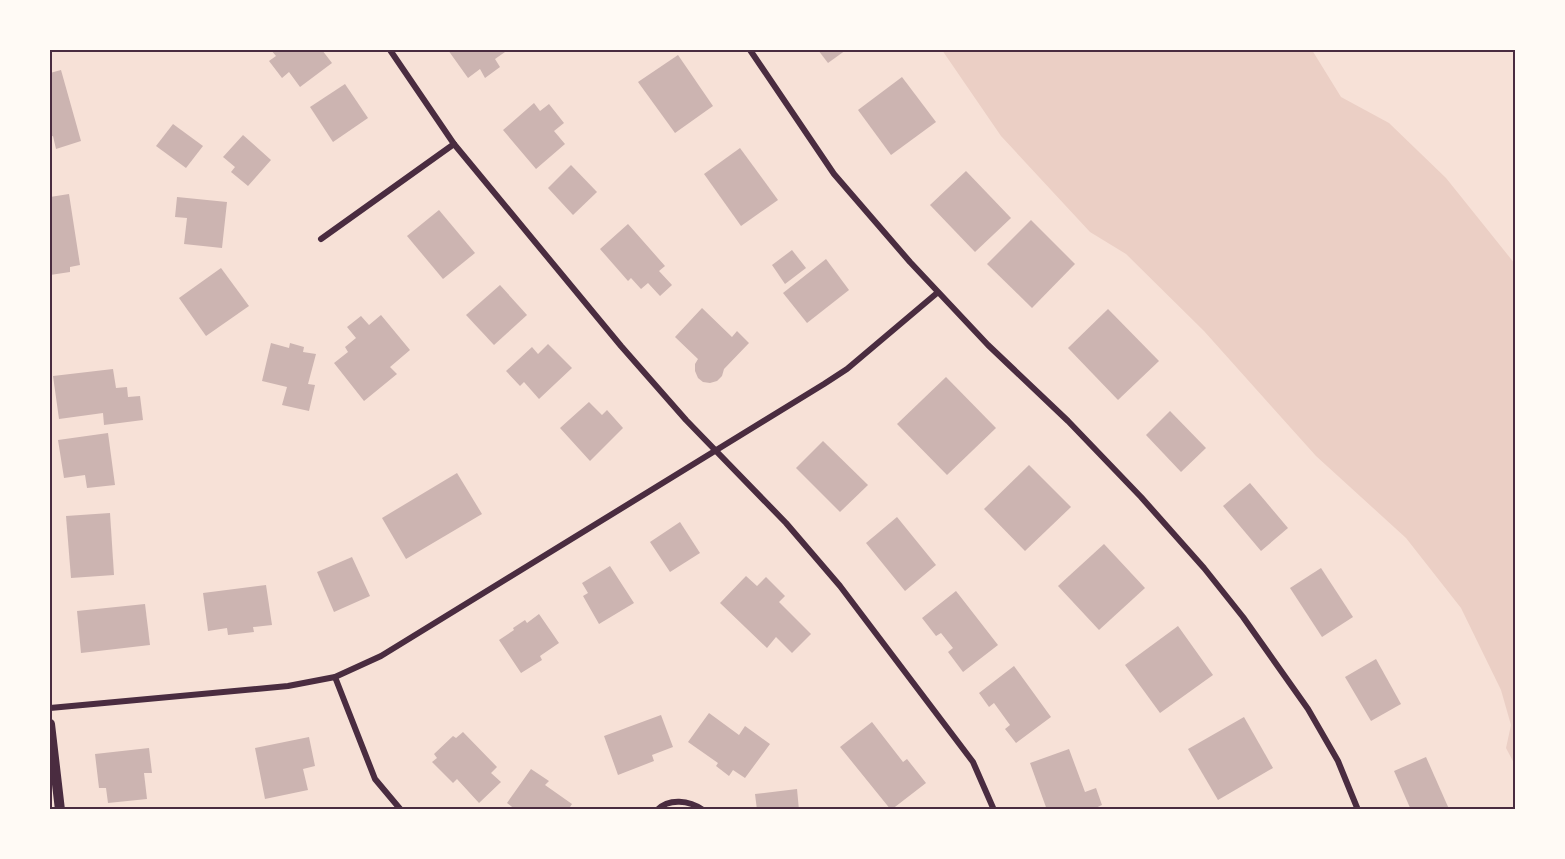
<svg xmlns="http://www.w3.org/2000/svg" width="1565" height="859" font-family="'Open Sans',sans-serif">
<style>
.green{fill:#ebcfc5}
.building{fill:#ccb4b1}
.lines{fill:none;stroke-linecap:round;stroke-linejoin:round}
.minor{stroke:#4a2c40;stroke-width:6}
.tertiary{stroke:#4a2c40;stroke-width:10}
.neatline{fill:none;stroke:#4a2c40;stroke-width:2}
</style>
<rect width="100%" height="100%" fill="#f7e1d7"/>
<!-- green -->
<path class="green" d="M942,50H1312L1341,97L1389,123L1446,178L1515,264V765L1506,748L1511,725L1501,690L1461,608L1406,538L1316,456L1204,331L1126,254L1090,232L1001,136Z"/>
<!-- building -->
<g class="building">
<path d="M271,50H322L332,63L300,87L289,72L282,78L269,61L276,56Z"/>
<path d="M448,50H504L505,52L495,59L500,67L485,78L480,69L468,78Z"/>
<path d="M818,50H846L828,63Z"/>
<path d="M678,55L713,106L675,133L638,82Z"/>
<path d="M61,70L81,141L56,149L53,136L50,137V73Z"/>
<path d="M902,77L936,122L891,155L858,110Z"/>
<path d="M345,84L368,118L333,142L310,107Z"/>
<path d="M534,103L540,111L549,104L564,123L554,131L565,144L536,169L503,130Z"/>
<path d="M173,124L203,146L186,168L156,146Z"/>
<path d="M243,135L271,160L248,186L231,172L235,167L223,157Z"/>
<path d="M740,148L778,200L741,226L704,174Z"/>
<path d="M571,165L597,192L573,215L548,188Z"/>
<path d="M966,171L1011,218L975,252L930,205Z"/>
<path d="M69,194L80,265L70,267V272L50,275V197Z"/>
<path d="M177,197L227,202L222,248L184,244L187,218L175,217Z"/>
<path d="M439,210L475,253L443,279L407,236Z"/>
<path d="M1031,220L1075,264L1032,308L987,264Z"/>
<path d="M628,224L665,266L659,271L672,285L660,296L648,283L641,289L631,278L628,281L600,249Z"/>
<path d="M792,250L806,268L785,284L772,265Z"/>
<path d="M826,259L849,290L807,323L783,293Z"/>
<path d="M221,268L249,306L206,336L179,298Z"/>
<path d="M500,285L527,315L494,345L466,315Z"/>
<path d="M702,308L732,337L737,331L749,343L724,369L722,376L717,381L710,383L703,382L698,378L695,371V364L698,359L675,337Z"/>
<path d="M1108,309L1159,361L1118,400L1068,348Z"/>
<path d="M381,315L410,350L390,367L397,374L364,401L334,363L348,352L345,347L356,338L347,327L361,316L369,325Z"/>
<path d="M271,343L289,348L290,343L304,347L303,352L316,354L308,384L315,385L309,411L282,405L287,387L262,381Z"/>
<path d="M548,344L572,368L539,399L524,382L520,386L506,371L532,347L538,354Z"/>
<path d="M113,369L116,388L127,387L128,397L140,396L143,420L104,425L103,413L59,419L53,376Z"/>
<path d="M946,377L996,428L947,475L897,424Z"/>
<path d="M589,402L602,415L607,410L623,428L590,461L560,428Z"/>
<path d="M1170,411L1206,448L1181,472L1146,435Z"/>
<path d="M108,433L115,485L87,488L85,475L64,478L58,440Z"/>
<path d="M823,441L868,485L840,512L796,468Z"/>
<path d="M1029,465L1071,507L1025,551L984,509Z"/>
<path d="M457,473L482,514L406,559L382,518Z"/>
<path d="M1250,483L1288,528L1261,551L1223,506Z"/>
<path d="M110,513L114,575L71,578L66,516Z"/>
<path d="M897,517L936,565L905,591L866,543Z"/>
<path d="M680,522L700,553L670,572L650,542Z"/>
<path d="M1104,544L1145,588L1099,630L1058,586Z"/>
<path d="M352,557L370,596L334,612L317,572Z"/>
<path d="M610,566L634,603L599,624L583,596L588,593L582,583Z"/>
<path d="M1321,568L1353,617L1322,637L1290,588Z"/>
<path d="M746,576L757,586L766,577L785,596L779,602L811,634L792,653L776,637L767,648L720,603Z"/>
<path d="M266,585L272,625L253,627L254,632L228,635L227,628L208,631L203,593Z"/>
<path d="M956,591L998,645L963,672L948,652L953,648L941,633L936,636L922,618Z"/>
<path d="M145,604L150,645L81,653L77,611Z"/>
<path d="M539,614L559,643L540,656L542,660L521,673L499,640L514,630L513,628L525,620L527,623Z"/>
<path d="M1178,626L1213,675L1160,713L1125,665Z"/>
<path d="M1376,659L1401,704L1371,721L1345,677Z"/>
<path d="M1014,666L1051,717L1016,743L1005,729L1010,725L994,703L989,707L979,693Z"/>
<path d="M709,713L739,735L745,726L770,744L745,778L733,770L729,776L716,766L718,763L688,742Z"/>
<path d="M661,715L673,747L652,755L654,761L618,775L604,736Z"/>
<path d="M1244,717L1273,768L1218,800L1188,749Z"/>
<path d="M872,722L903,762L907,759L926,783L891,810L840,747Z"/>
<path d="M463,732L497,767L491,773L501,782L479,803L457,779L453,783L432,762L437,758L434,754L453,736L456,738Z"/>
<path d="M309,737L315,766L303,769L308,790L265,799L255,748Z"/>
<path d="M149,748L152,773H144L147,799L108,803L106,788H99L95,754Z"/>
<path d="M1069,749L1085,792L1096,788L1102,805L1091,810H1047L1030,763Z"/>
<path d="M1426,757L1449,809L1447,810H1411L1394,771Z"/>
<path d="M531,769L549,781L545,785L572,804L568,810H516L507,803Z"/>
<path d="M797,789L799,810H757L755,794Z"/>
</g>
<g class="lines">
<!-- minor -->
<g class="minor">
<path d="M390,50L454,144L621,346L686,420L786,523L840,586L973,762L994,810"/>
<path d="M750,50L834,174L910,262L988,345L1068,421L1141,497L1204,568L1243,617L1308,709L1338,761L1358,810"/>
<path d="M321,239L454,144"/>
<path d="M335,677L375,779L401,810"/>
<path d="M50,708L288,686L335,677L381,656L824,384L847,369L937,293"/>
<path d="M657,810C669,798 689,800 703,810"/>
</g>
<!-- tertiary -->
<path class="tertiary" d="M50,724L60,810"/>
</g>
<!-- border -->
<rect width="1565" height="859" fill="none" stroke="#fffaf5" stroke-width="102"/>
<rect x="51" y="51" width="1463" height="757" class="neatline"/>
</svg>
